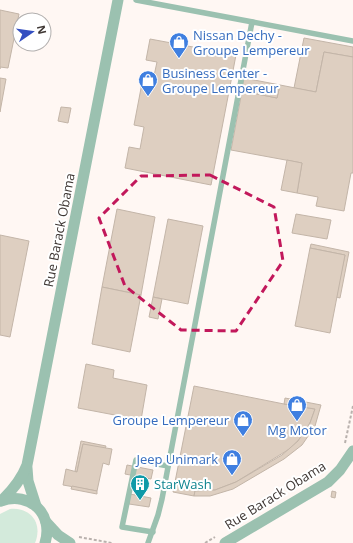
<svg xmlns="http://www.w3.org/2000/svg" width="353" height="543" font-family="'Open Sans',sans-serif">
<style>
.green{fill:#d3eadb}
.building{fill:#decfc1;stroke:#c3b5a8}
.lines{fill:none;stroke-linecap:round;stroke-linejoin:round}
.path{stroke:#b9b1ad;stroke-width:2;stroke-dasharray:3 2;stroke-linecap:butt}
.lane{stroke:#9bc1b0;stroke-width:5.5}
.street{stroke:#9bc1b0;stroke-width:11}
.marked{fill:none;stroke:#c2185b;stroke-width:3;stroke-dasharray:8 5;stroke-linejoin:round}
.labels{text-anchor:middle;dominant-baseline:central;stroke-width:4;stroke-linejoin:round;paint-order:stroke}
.shop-label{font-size:13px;fill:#366cbe;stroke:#fff;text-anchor:start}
.street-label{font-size:13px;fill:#3f3734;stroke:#fff}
.culture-label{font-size:13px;fill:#0d838f;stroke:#fff;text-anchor:start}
</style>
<rect width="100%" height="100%" fill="#fff7f3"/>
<!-- green -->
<path class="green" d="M10,509C31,507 43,524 35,543H0V514Z"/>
<!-- building -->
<g class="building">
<path d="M0,10L19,14L8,68L0,67V69Z"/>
<path d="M304,38L353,47V57L324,52L316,92L294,88Z"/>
<path d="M150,39L236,55L211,185L125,168L129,147L140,149L144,127L134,125L142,83L152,85L157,62L146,60Z"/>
<path d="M324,52L353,57V173H351L344,211L316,206L318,197L297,193L302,163L231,150L242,91L277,98L280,85L316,92Z"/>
<path d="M0,78L6,79L0,112Z"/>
<path d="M244,78L280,85L277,98L242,91Z"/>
<path d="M61,107L71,108L68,123L58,121Z"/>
<path d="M287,160L302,163L297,193L281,190Z"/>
<path d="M117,209L155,217L141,295L102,287Z"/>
<path d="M296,214L331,220L327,239L292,233Z"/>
<path d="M168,219L203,226L188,304L153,297Z"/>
<path d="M0,235L29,241L10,337L0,335Z"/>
<path d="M311,244L349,252L340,298L336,297L345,255L310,248Z"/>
<path d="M310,248L345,255L330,333L295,326Z"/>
<path d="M102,287L141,295L130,352L92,344Z"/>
<path d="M153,297L162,299L158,319L149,317Z"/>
<path d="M86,364L114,370L113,378L147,385L141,420L78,408Z"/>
<path d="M194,386L284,404L315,409L310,423L305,433L291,448L236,482L215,490L195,491L194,496L173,492Z"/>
<path d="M285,398L321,405L315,426L302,445L284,459L233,489L210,496H194L195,491L215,490L236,482L282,455L298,441L310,423L315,409L284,404Z"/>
<path d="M81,441L106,446L105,449L83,444L77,472L75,471Z"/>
<path d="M83,444L112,449L109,465L103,463L97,491L63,485L66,469L77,472Z"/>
<path d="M127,465L153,470L151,479L125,474Z"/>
<path d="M72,486L97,491V494L71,489Z"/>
<path d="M332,491L336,492L335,498L331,497Z"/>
<path d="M130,494L151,498L149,507L129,504Z"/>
</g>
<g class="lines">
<!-- path -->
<g class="path">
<path d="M345,443L353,406"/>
<path d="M79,537L112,543"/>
<path d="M205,543L215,537"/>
</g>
<!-- lane -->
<g class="lane">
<path d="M136,0L353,41"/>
<path d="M153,532L122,527L136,460L168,466"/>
<path d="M148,543L158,515L162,499L252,22"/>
</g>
<!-- street -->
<g class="street">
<path d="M27,468L28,481L36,506"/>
<path d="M1,501C13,490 21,480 27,465L118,0"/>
<path d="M1,501C30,491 54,514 45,543"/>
<path d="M46,522L58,535L70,543"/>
<path d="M225,543L328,482L340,470L353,451"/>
</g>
</g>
<!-- marked area -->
<path class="marked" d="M210,175L274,207L283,261L236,331L181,330L125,286L99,218L141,176Z"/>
<!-- icons -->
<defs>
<symbol id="shop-pin" viewBox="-11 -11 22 30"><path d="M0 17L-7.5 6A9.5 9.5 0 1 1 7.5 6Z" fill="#3f7fe0" stroke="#fff"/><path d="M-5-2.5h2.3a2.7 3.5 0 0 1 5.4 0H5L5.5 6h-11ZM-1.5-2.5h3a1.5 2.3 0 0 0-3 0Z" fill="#fff"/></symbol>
<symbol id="building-pin" viewBox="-11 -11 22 30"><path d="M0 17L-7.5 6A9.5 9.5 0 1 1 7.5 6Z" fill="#0f9aa8" stroke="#fff"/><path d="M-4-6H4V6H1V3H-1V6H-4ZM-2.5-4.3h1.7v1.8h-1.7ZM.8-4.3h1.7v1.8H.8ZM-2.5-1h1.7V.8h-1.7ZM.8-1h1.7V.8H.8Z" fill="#fff"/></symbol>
</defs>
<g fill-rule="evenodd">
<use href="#shop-pin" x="168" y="31" width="22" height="30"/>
<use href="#shop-pin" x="137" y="69" width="22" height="30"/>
<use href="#shop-pin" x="286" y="394" width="22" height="30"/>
<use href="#shop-pin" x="232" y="409" width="22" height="30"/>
<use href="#shop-pin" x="221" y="448" width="22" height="30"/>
<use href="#building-pin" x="129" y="473" width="22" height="30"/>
</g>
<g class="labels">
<!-- shop labels -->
<g class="shop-label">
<text x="193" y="35">Nissan Dechy -<tspan x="193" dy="15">Groupe Lempereur</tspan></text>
<text x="162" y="73">Business Center -<tspan x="162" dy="15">Groupe Lempereur</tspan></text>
<text x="229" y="420" text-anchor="end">Groupe Lempereur</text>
<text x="297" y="430" text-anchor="middle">Mg Motor</text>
<text x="218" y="459" text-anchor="end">Jeep Unimark</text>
</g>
<!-- street labels -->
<g class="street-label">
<text transform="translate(59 230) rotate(-79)">Rue Barack Obama</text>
<text transform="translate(275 495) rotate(-32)">Rue Barack Obama</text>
</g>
<!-- culture labels -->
<g class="culture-label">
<text x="154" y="484">StarWash</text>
</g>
</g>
<!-- north arrow -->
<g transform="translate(32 32) rotate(77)"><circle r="19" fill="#ffffff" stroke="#b2afae"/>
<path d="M0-3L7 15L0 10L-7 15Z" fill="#344fc1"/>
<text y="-6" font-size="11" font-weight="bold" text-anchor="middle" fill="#3f3734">N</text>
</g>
</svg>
